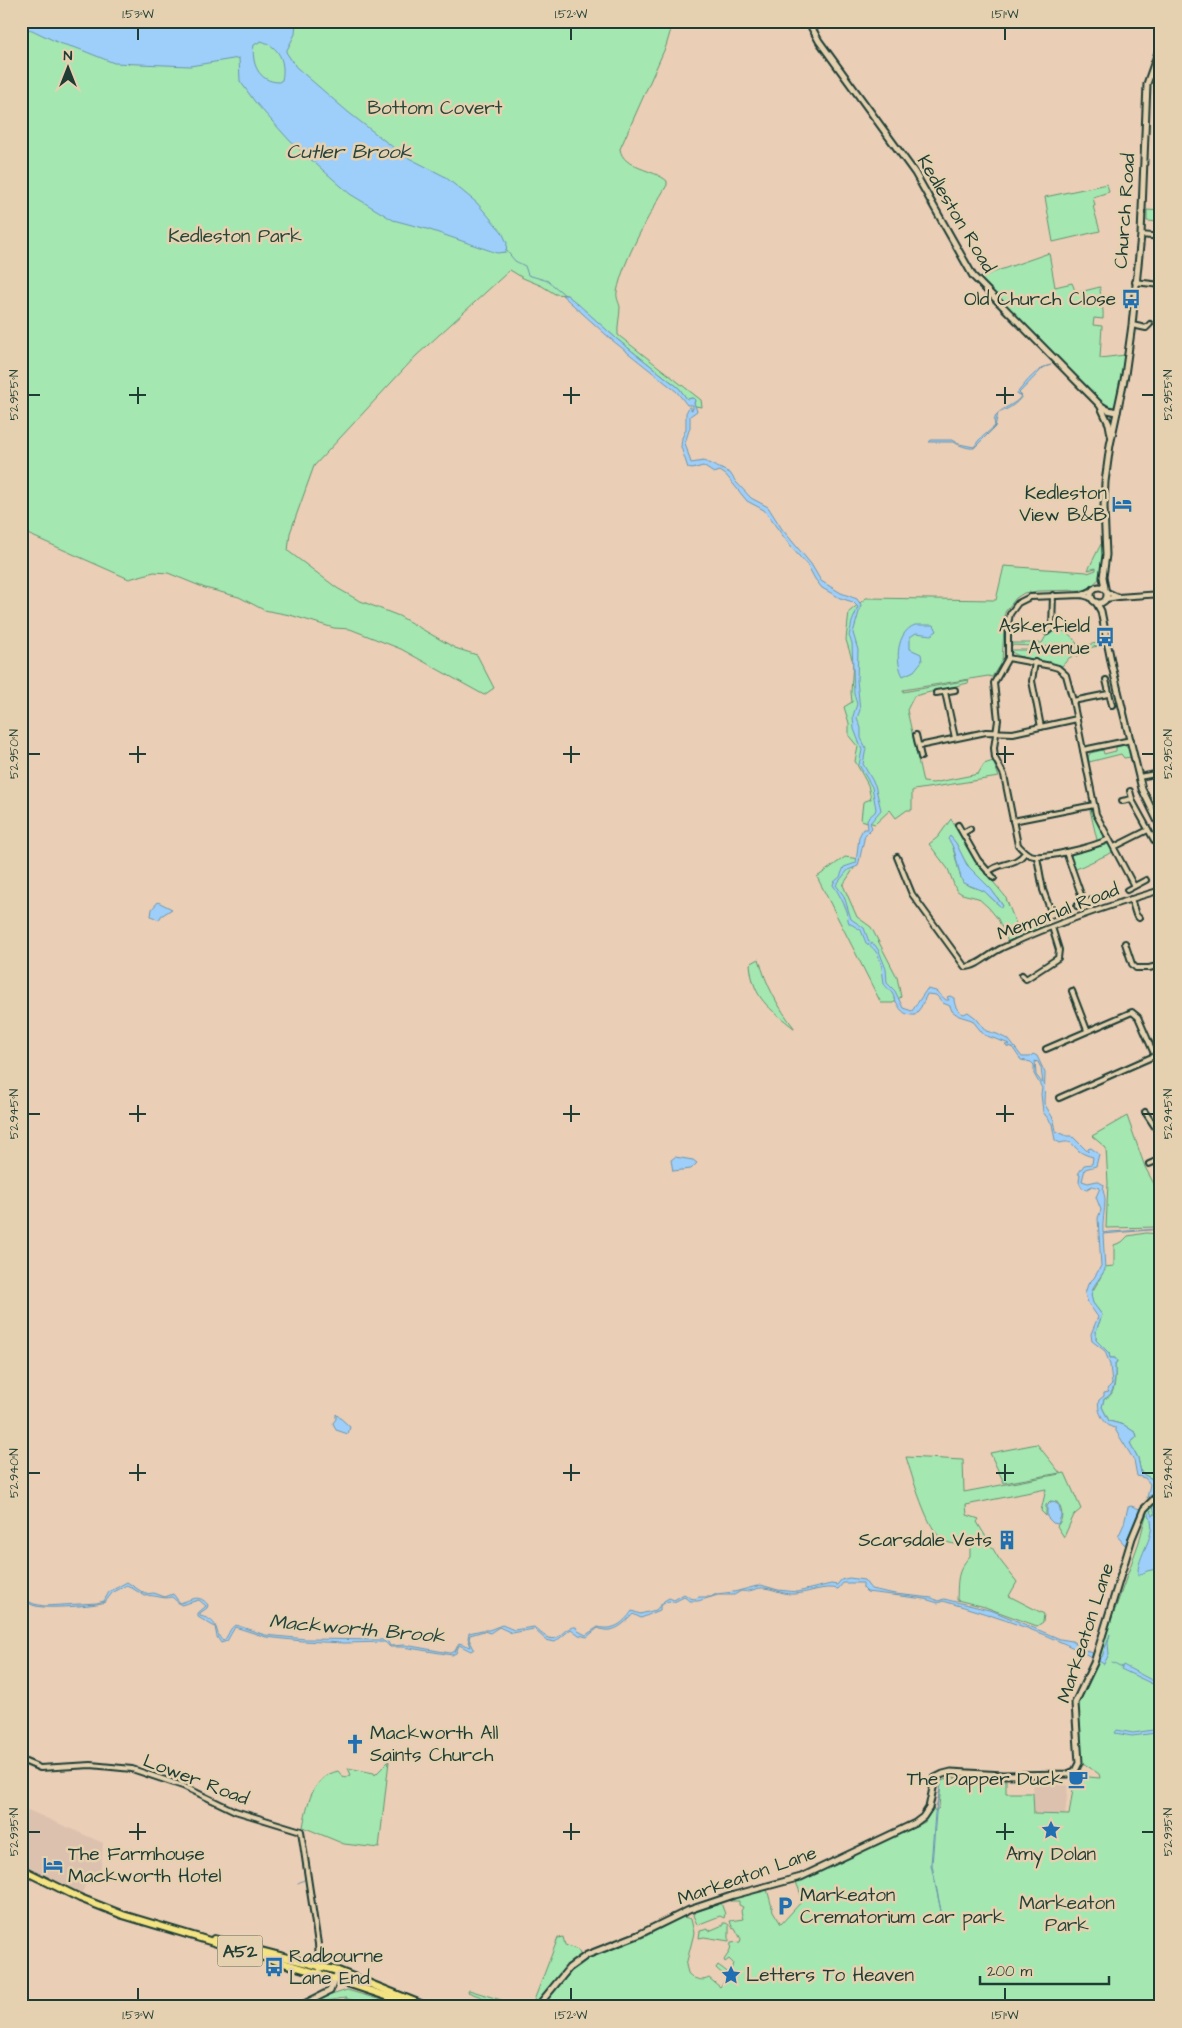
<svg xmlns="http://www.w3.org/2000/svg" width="1182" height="2028" font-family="'Architects Daughter',sans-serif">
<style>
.built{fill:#ddc1af}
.green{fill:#a4e7b1;stroke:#629272;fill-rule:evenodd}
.water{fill:#9ecffa;stroke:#6b95ab;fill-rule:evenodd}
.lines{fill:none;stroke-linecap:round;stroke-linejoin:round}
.stream{stroke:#6b95ab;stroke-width:1}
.street-casing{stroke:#1f3d34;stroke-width:8}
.secondary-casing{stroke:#1f3d34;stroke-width:9}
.highway-casing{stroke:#1f3d34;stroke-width:10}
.street{stroke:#e5d1af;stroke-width:4}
.secondary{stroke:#e5d1af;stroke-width:5}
.highway{stroke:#f4e382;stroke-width:6}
.ticks{fill:none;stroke:#1f3d34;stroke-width:2}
.labels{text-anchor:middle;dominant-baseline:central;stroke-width:5;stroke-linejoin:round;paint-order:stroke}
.shield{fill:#e5d1af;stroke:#5a6959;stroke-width:1}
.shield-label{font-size:18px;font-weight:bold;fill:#1f3d34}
.park-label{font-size:19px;fill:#26463a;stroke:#e5d1af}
.street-label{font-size:19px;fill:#1f3d34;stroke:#e5d1af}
.poi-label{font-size:19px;fill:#1f3d34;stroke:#e5d1af;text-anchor:end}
.water-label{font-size:20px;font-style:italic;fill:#25443e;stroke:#e5d1af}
.neatline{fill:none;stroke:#1f3d34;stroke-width:2}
.ticks-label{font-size:12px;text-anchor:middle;fill:#1f3d34}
</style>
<rect width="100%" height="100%" fill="#ebceb6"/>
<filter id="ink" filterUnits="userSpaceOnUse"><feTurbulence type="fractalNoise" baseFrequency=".02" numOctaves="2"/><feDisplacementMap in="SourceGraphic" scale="10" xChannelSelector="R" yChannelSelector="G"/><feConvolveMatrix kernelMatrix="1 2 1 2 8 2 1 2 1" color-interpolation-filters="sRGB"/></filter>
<g filter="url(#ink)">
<!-- built -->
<g class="built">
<path d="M1033,1777H1064L1063,1781L1068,1787L1065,1815L1034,1814Z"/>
<path d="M28,1810L103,1843L101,1868L98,1879H88L81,1895L21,1865V1822Z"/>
</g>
<!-- green -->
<g class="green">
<path d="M21,21H683L672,26L666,46L620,149C623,169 654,169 667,181V185C649,215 624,258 617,292C616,298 619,302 620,307C620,317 617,325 618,335L701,400L702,407L695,406L694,403L695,401L692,398L687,399L679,388L618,340L567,295L555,294L542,286L523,278L510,270L416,356L314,466L290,533L288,551L337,588L358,600L399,616L455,648L477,655L494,688L484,695L401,649L350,629L334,628L290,615L264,610L239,597L205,588L168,573L154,572L129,579L21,531Z"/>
<path d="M1107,184L1109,192L1093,197L1095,206H1093L1100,231L1053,242L1045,197Z"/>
<path d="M1147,210L1161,211V222L1147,221Z"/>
<path d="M1049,253L1055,287L1072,283L1076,293L1100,287C1100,297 1104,307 1103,319L1094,318L1093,325L1102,326L1100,358L1125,355L1117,401L1113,408L1101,405L977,278Z"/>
<path d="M1104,543L1103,562L1101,564L1099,579L1088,589L1084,590L1038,591L1024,593L1016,598L1005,612L1002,661L992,677L988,676L903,690V692L969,680L968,683L914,696L907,710L923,782L933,783L978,774L984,764L993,761L999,777L914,790L912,791V810H907L896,818L890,810L875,824L861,820L863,802L871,799L868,785L855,761L858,747L849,736V723L844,707L852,702L851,692L853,662L846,640L849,612L866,598L996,600L1004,566L1087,572L1088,573L1096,570V568L1088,570L1101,544Z"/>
<path d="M1055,626H1059V630C1068,632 1072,636 1077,644L1058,647L1010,645V643H1042L1046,636Z"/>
<path d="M1103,642V645L1079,650L1077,656L1070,657L1062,666C1049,660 1017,660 1010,650H1059Z"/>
<path d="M1124,745L1129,749L1131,757L1124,758L1121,754L1089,762L1088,757L1090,753L1103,750L1104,754L1116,751V747Z"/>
<path d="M1092,809L1102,833L1105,834L1104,838L1099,842L1097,840L1090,810Z"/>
<path d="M951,819L979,865L1005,896L1018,929L1043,921L1044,925L1008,942L998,919L989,908L978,898L962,894L956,890L948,869L929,844L938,837ZM950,836C958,845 961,857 969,867C980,881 993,889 1003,906L1001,907L984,891L967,885L961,879Z"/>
<path d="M1109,844L1113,852L1074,870L1070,858L1072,854Z"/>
<path d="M845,857L860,859L843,885L857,917L871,927L897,977L901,997L893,1003H881L817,877Z"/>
<path d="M759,959C766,985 778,1007 795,1029C769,1008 753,999 750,964Z"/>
<path d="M1127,1116L1145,1167L1161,1197V1227L1106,1228L1108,1183L1106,1148L1092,1136Z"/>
<path d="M1146,1233L1161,1234V1489L1158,1491L1154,1490L1152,1479L1141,1473L1138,1458L1130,1443L1137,1437L1136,1433L1124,1425L1109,1421L1102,1407L1104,1399C1117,1396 1115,1376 1115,1364L1117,1362L1115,1358H1110L1109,1353L1096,1340V1331L1102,1315L1092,1302L1091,1294L1104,1271V1267L1114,1266V1245L1122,1242L1128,1236Z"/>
<path d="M1037,1444L1060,1473L1004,1483L990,1453Z"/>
<path d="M906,1457L963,1460L964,1492L1065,1473L1081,1509L1074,1515L1064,1537L1057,1526C1064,1519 1063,1510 1057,1502L1050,1501L1046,1505V1516L1041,1511L1046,1489L966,1505L967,1515L979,1519L977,1522L999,1559L1017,1582L1009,1596L1044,1614L1043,1622L1037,1626L985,1607L957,1600C958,1580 956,1572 970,1556V1545C961,1544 950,1545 943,1540C927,1530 912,1475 906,1457Z"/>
<path d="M1161,1496V2007H542L575,1967L586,1959L644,1937L683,1917L691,1919L694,1933L686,1965L688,1973C692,1979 703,1982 709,1978L720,1987L727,1978L716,1968L718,1965L730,1974L733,1963L729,1959L725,1962L724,1960L730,1951L731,1943L740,1942L741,1939L735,1928L732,1927L730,1921L743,1919L741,1911L743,1907L739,1905V1901H730L740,1896L767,1889L773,1911L781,1924L803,1900L796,1882L925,1822L933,1808L935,1811L939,1808L941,1781L950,1778L1006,1780V1793H1033L1034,1814L1069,1815L1075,1776L1100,1778L1099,1774L1080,1761L1077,1705L1095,1666L1139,1542L1147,1512L1151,1504Z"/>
<path d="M389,1761L379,1848L344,1844L303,1827C307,1805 312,1777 338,1771L344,1778L351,1775L348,1768L374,1773L375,1775Z"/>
<path d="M721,1903L725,1914L724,1918L720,1916L697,1925L693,1915L695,1912Z"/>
<path d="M723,1923H726L729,1925V1941L704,1937L699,1938L700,1931L708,1929L709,1931L723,1925Z"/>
<path d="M563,1937L565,1945L578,1950L581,1956L564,1971L534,2007H508L468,1992L469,1990L514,2004L533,2003L558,1938Z"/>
<path d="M347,1990L405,2007H375L345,1998L319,2002V1999Z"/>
</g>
<!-- water -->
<g class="water">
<path d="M21,21H157L186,26L218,21H296L295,34L286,52L296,67L348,112L403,155L444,176L477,203L502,232L507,243L506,252L497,253L427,229L393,220L350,194L290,141L255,102L240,81L239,58L190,66L114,63L79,49L59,43L32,30L25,29L21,25ZM261,41C279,46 286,62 282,80L279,82C258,82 251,62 254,45Z"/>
<path d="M562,295H567L578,304L618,340L679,388L687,399L693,398L695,400L694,403L697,411L690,416V427L685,443L691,463L704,461L730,473L736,482L751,498L768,507L782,529L811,564L821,581L841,593L857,599L861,605L853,633L858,650L857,680L860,710L857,718L861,728V738L866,748L863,764L875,785L881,810L870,823L872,828L865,835L858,866L848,870L836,885L844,896L851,919L864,928L869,942L875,945L879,951L886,969L887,983L895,991L903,1008L912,1011L927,989L936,991L946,1000H949L947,997L950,996L954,998C954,1005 957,1012 964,1014L968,1012L976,1018L986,1031L997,1034L1009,1040L1022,1057H1030L1033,1054L1037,1056L1045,1073L1044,1103L1054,1120L1056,1131L1067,1136H1072L1088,1152V1149L1091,1148L1099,1154L1096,1166L1085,1169L1082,1181L1088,1183L1097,1181L1104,1185C1102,1194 1105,1193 1105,1200C1105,1211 1102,1222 1103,1233L1109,1232L1161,1229L1103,1234L1105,1270L1094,1286L1091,1295L1093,1303L1102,1315L1096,1331V1340L1109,1353L1110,1358H1115L1117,1361L1115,1364C1115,1377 1116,1394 1104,1399L1102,1407L1109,1421L1124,1425L1136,1433L1137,1437L1130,1443L1138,1458L1141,1473L1154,1480V1489L1157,1490L1159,1505L1157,1538L1161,1547V1564L1157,1565L1156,1569L1147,1571L1138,1576C1136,1555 1159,1535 1149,1514L1151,1510L1153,1516L1155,1514L1151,1495L1147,1498L1150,1484L1145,1478L1137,1476L1134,1460L1116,1431V1428C1105,1428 1096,1410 1099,1400L1104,1396V1393L1109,1392L1107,1389L1112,1384L1110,1365L1105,1351L1092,1341L1091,1334L1098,1317L1088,1303L1085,1294L1088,1284L1094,1278L1101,1266L1098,1218L1101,1210L1096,1197L1100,1188L1092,1186L1087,1189L1082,1188L1079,1182L1080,1174H1078L1084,1165L1092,1164L1093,1157C1089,1156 1083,1154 1079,1151C1071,1143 1071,1140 1060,1143L1055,1140L1052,1124L1043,1112L1041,1094L1042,1088L1034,1074V1065L1031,1062L1021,1060L1012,1047L1008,1046V1048L1005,1045L1010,1044L984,1035L972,1020L959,1016L952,1011L950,1006L943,1003L936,995L927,994L921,1007L915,1015C900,1016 898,1004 892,993C890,990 886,987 884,984C882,968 882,952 866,943L861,930L849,923C847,919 848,914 847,911C843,902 839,893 833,885L834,882L840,877L844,867L856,863L859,837L863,829H868L867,819L875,812L876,809L872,787L859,765L862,750L854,729L853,716L857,704L854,694L852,643L849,636L852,622L858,607L853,602L840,598L822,588L815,579L808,566L791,547L764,510L747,501L726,475L720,471L714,473L703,466L692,469L688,468L681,447L682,438L686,429V413L689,407H691V410L693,409V405H687L677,392L612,340ZM1035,1061L1038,1062L1041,1068L1043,1084L1036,1075Z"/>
<path d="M1051,365L1044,367L1019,393L1022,396C1017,404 1007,410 998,413L995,427L974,448C968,449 958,445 954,442H929L931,440H953L959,444L974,447L979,440L995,426C990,409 1014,408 1021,396L1017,394L1018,392C1027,381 1037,368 1051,365Z"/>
<path d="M915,625H934L937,631L931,635L916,633L910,637V649L921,654L922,661L914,671L903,676C895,662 896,632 915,625Z"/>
<path d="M950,836L956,843L967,865L991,889L1003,906L1001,907L984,891L963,883C957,870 957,849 948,839Z"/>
<path d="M158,902L172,909L161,916L159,920L151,916L152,909Z"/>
<path d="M675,1157L693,1160L697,1163L691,1169L673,1171L671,1160Z"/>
<path d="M336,1414L350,1427L348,1434L336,1430L333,1423L336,1419Z"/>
<path d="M1052,1501L1059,1505L1061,1516L1058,1524L1053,1523L1047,1517V1506Z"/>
<path d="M1131,1506L1140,1509L1125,1545L1118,1537L1124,1524L1128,1507Z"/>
<path d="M849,1578L864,1580L871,1589L895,1594L932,1598L938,1601L944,1599L993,1611L1060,1639L1072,1641L1085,1650L1102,1657L1110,1634L1108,1643L1109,1654L1104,1664C1056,1636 1000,1617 943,1601L938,1603L925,1599L867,1592L863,1588V1583H843L838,1589C824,1585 809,1593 795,1594C784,1595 775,1589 764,1588C756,1587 750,1593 741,1591L734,1595H718L698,1601H690L684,1597L674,1602L668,1601L660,1606V1610L641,1618L633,1614C624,1624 613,1635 598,1628L587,1637L579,1635L571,1629L555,1642L546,1640L534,1629L512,1633L499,1627L490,1633L484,1631L470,1635L469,1639L474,1649L471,1651L459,1645L456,1653L452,1655L403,1647H390L385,1642L344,1643L302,1641L266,1637L235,1627L227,1641L221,1643L217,1637L215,1627L198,1617V1613L206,1606L199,1600L181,1605L172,1597C163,1600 155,1594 145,1596L127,1585L112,1593L105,1602C95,1606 45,1609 36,1606C30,1605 27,1601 21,1600V1598L34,1604L44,1606L97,1603L104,1601L109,1592L127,1582L145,1594L154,1593L165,1597L173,1594L180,1603C191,1600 199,1593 208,1605L207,1608L200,1613V1616C222,1621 213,1633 223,1641C229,1637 229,1627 236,1625L265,1635L306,1639L387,1640L390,1646L405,1645L450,1653L455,1651L459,1643L471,1647L468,1638L469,1633L482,1630H489L502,1625L514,1630L534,1627C538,1630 542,1635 547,1637C559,1644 563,1626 576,1627L578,1631L586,1635L598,1627C613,1631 623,1624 632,1611L640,1614L656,1610L664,1601L669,1598L674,1600L684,1594L690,1598L695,1599L699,1597H711L716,1594L734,1592L761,1585L778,1590L797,1592L831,1584L837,1585L841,1580Z"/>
<path d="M1123,1665L1161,1685V1688L1121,1669Z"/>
<path d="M1160,1729V1732L1156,1733L1132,1736L1115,1733L1117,1730L1133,1733Z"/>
<path d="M941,1784L936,1813L932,1865L941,1911L931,1865L935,1813Z"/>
</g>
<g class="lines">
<!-- stream -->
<g class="stream">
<path d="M506,250L515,261L525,266L528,275L548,281L565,295"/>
<path d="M1112,1662L1122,1667"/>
<path d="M298,1883L306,1879"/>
</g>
<defs>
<g id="street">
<path d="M1141,235L1161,237"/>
<path d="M1135,282L1161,285"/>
<path d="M1132,325L1146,328L1150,324"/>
<path d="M1107,592L1118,597"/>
<path d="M1082,595L1093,590"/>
<path d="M1092,598L1082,595L1030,597L1018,603L1010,614L1008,624V658L994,683L998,720L994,748L995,758L1004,775L1018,845C1022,849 1025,853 1030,855C1044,860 1095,846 1109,839"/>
<path d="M1106,599L1118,597L1161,594"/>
<path d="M1047,632L1052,628L1053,595"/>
<path d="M1008,658L1051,666L1058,668L1066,675L1073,701L1096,814L1134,886"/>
<path d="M1035,662L1032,681L1041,727"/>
<path d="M1106,680L1112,705"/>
<path d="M945,692L955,738"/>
<path d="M936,693L955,690"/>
<path d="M1073,701L1108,694"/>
<path d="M916,735L921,757"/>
<path d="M919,746L986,732L1013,733L1077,719"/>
<path d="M1083,750L1131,740"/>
<path d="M1139,777L1161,773"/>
<path d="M1130,791L1133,802L1154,840"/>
<path d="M1122,801L1132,799"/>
<path d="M1013,821L1094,805"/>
<path d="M958,825L978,860L994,878"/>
<path d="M963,833L970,829"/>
<path d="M1114,847L1148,830"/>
<path d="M1066,852L1084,903"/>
<path d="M897,857L912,894L965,967C978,967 990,953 1002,948C1053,924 1107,906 1161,890"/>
<path d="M1037,857L1043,890L1052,914"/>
<path d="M988,872C1001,861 1014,867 1025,853"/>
<path d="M1127,890L1146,880"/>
<path d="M1131,899L1136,915L1139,918"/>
<path d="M1077,906L1092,900"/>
<path d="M1045,917L1059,912"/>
<path d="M1125,943L1132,964L1136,968H1149L1161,965"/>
<path d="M1022,975L1026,979L1058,958L1059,950L1052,927"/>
<path d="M1072,991L1087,1030"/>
<path d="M1046,1049L1132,1012L1138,1017L1155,1056"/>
<path d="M1059,1098L1161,1053"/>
<path d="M1145,1112L1161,1136"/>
<path d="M1149,1164L1161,1159"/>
<path d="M21,1760L40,1768L91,1765L132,1769L183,1786L235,1811L301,1831L318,1944L320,1974"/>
</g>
<g id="secondary">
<path d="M808,21L819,41L915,173L973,276L1100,405L1109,424L1111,435"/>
<path d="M1100,405L1108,410L1117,412"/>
<circle cx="1099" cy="595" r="8"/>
<path d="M1105,588L1103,577L1106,555L1104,507L1105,482L1110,445L1125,375L1132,325L1141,235L1147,84L1161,44"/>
<path d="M1096,602L1101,611L1112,666L1142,789L1161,828"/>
<path d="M298,2007L330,1991L338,1971"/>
<path d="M537,2007L569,1968L587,1955L638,1935L689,1910L734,1895L801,1877L915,1823L923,1817L929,1808L935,1778L943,1774L951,1772L1003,1775L1068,1774L1075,1771L1079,1763L1075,1703L1094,1663L1132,1538L1144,1509L1161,1492"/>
</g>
<g id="highway">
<path d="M21,1869L80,1898L123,1915L320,1974L419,2007"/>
<path d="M214,1939L338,1971L428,2007"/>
</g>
</defs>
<!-- street casing -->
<use href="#street" class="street-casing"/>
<!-- secondary casing -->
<use href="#secondary" class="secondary-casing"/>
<!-- highway casing -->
<use href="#highway" class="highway-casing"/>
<!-- street -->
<use href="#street" class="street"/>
<!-- secondary -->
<use href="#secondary" class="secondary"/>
<!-- highway -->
<use href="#highway" class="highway"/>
</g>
</g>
<!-- ticks -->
<path class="ticks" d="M138,28V40M571,28V40M1005,28V40M138,387V404M571,387V404M1005,387V404M28,395H40M129,395H146M563,395H580M996,395H1014M1142,395H1154M138,746V763M571,746V763M1005,746V763M28,754H40M129,754H146M563,754H580M996,754H1014M1142,754H1154M138,1105V1122M571,1105V1122M1005,1105V1122M28,1114H40M129,1114H146M563,1114H580M996,1114H1014M1142,1114H1154M138,1464V1481M571,1464V1481M1005,1464V1481M28,1473H40M129,1473H146M563,1473H580M996,1473H1014M1142,1473H1154M138,1823V1840M571,1823V1840M1005,1823V1840M28,1832H40M129,1832H146M563,1832H580M996,1832H1014M1142,1832H1154M138,1988V2000M571,1988V2000M1005,1988V2000"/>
<!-- icons -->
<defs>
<symbol id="bus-bare" viewBox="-9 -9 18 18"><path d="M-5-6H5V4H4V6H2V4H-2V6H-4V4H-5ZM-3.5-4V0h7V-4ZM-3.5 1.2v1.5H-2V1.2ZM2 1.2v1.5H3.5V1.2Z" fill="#1f6fb2" stroke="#e5d1af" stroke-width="2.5" paint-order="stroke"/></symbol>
<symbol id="hotel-bare" viewBox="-9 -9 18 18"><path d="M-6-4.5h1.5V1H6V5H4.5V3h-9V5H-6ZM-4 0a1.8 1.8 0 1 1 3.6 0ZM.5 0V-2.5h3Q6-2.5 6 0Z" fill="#1f6fb2" stroke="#e5d1af" stroke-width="2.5" paint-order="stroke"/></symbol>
<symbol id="building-bare" viewBox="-9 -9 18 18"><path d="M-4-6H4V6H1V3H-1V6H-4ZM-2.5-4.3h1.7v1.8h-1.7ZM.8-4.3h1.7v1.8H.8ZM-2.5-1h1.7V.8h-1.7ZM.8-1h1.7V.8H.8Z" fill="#1f6fb2" stroke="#e5d1af" stroke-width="2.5" paint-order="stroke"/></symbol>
<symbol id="church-bare" viewBox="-9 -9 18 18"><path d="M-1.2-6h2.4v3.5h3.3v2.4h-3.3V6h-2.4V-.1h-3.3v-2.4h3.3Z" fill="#1f6fb2" stroke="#e5d1af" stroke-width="2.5" paint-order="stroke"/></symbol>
<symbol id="cafe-bare" viewBox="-9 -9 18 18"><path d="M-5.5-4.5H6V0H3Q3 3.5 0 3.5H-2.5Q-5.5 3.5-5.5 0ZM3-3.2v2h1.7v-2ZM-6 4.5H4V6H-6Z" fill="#1f6fb2" stroke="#e5d1af" stroke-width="2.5" paint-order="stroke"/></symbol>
<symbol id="sight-bare" viewBox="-9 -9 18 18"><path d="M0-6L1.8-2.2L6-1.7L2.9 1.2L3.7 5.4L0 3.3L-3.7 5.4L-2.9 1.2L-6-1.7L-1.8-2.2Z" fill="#1f6fb2" stroke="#e5d1af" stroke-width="2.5" paint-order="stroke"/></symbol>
<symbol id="parking-bare" viewBox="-9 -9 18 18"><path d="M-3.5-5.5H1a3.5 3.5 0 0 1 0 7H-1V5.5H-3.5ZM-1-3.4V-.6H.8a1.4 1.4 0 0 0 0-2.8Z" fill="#1f6fb2" stroke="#e5d1af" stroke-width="2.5" paint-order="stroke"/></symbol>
</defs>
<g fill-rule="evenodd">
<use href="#bus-bare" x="1117" y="285" width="28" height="28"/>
<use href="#hotel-bare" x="1108" y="490" width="28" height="28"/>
<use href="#bus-bare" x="1091" y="623" width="28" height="28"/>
<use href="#building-bare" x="993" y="1526" width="28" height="28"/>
<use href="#church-bare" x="341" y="1730" width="28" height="28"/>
<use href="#cafe-bare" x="1064" y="1765" width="28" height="28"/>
<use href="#sight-bare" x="1037" y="1816" width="28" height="28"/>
<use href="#hotel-bare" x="39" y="1851" width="28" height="28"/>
<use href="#parking-bare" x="771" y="1892" width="28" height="28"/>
<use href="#bus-bare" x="260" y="1953" width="28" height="28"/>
<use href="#sight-bare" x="717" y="1961" width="28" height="28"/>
</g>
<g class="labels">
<!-- shield labels -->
<rect class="shield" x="217.5" y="1935.5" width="45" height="31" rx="4"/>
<g class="shield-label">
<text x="240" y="1951">A52</text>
</g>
<!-- park labels -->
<g class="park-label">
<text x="435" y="108">Bottom Covert</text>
<text x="235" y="236">Kedleston Park</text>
<text x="1067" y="1903">Markeaton<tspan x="1067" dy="22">Park</tspan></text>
</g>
<!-- street labels -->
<g class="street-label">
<text transform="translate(1125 211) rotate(-86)">Church Road</text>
<text transform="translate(956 214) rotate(59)">Kedleston Road</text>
<text transform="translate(1058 912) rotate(-21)">Memorial Road</text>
<text transform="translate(1086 1633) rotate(-72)">Markeaton Lane</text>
<text transform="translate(196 1780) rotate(21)">Lower Road</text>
<text transform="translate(747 1876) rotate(-19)">Markeaton Lane</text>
</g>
<!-- poi labels -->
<g class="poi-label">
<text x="1116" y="299">Old Church Close</text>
<text x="1107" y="493">Kedleston<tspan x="1107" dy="22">View B&amp;B</tspan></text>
<text x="1090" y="626">Askerfield<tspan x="1090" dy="22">Avenue</tspan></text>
<text x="992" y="1540">Scarsdale Vets</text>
<text x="370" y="1733" text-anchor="start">Mackworth All<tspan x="370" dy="22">Saints Church</tspan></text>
<text x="1063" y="1779">The Dapper Duck</text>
<text x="68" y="1854" text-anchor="start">The Farmhouse<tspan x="68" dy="22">Mackworth Hotel</tspan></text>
<text x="1051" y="1854" text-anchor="middle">Amy Dolan</text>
<text x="800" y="1895" text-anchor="start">Markeaton<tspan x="800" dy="22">Crematorium car park</tspan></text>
<text x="289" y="1956" text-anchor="start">Radbourne<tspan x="289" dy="22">Lane End</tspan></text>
<text x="746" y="1975" text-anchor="start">Letters To Heaven</text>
</g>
<!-- water labels -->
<g class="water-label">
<text x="349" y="152">Cutler Brook</text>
<text transform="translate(357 1629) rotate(5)">Mackworth Brook</text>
</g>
</g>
<!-- margin -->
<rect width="1182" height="2028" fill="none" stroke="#e5d1af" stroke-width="55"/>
<!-- north arrow -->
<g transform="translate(68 68)" stroke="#e5d1af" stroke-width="4" paint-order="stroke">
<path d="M0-4L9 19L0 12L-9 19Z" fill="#1f3d34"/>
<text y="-8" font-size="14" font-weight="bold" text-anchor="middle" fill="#1f3d34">N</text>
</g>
<!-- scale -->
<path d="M980 1976v8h129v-8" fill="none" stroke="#1f3d34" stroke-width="2.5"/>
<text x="987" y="1976" font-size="15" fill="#1f3d34" stroke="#e5d1af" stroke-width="4" paint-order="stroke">200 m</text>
<rect x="28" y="28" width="1126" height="1972" class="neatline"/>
<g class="ticks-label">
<text x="138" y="18">1.53°W</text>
<text x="571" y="18">1.52°W</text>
<text x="1005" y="18">1.51°W</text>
<text transform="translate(14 395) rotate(-90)" y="4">52.955°N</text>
<text transform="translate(1168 395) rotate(-90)" y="4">52.955°N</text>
<text transform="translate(14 754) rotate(-90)" y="4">52.950°N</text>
<text transform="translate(1168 754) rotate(-90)" y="4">52.950°N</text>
<text transform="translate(14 1114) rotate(-90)" y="4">52.945°N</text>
<text transform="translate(1168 1114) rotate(-90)" y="4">52.945°N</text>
<text transform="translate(14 1473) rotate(-90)" y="4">52.940°N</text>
<text transform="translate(1168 1473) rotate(-90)" y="4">52.940°N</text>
<text transform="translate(14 1832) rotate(-90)" y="4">52.935°N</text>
<text transform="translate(1168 1832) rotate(-90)" y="4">52.935°N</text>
<text x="138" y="2019">1.53°W</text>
<text x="571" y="2019">1.52°W</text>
<text x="1005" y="2019">1.51°W</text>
</g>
</svg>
